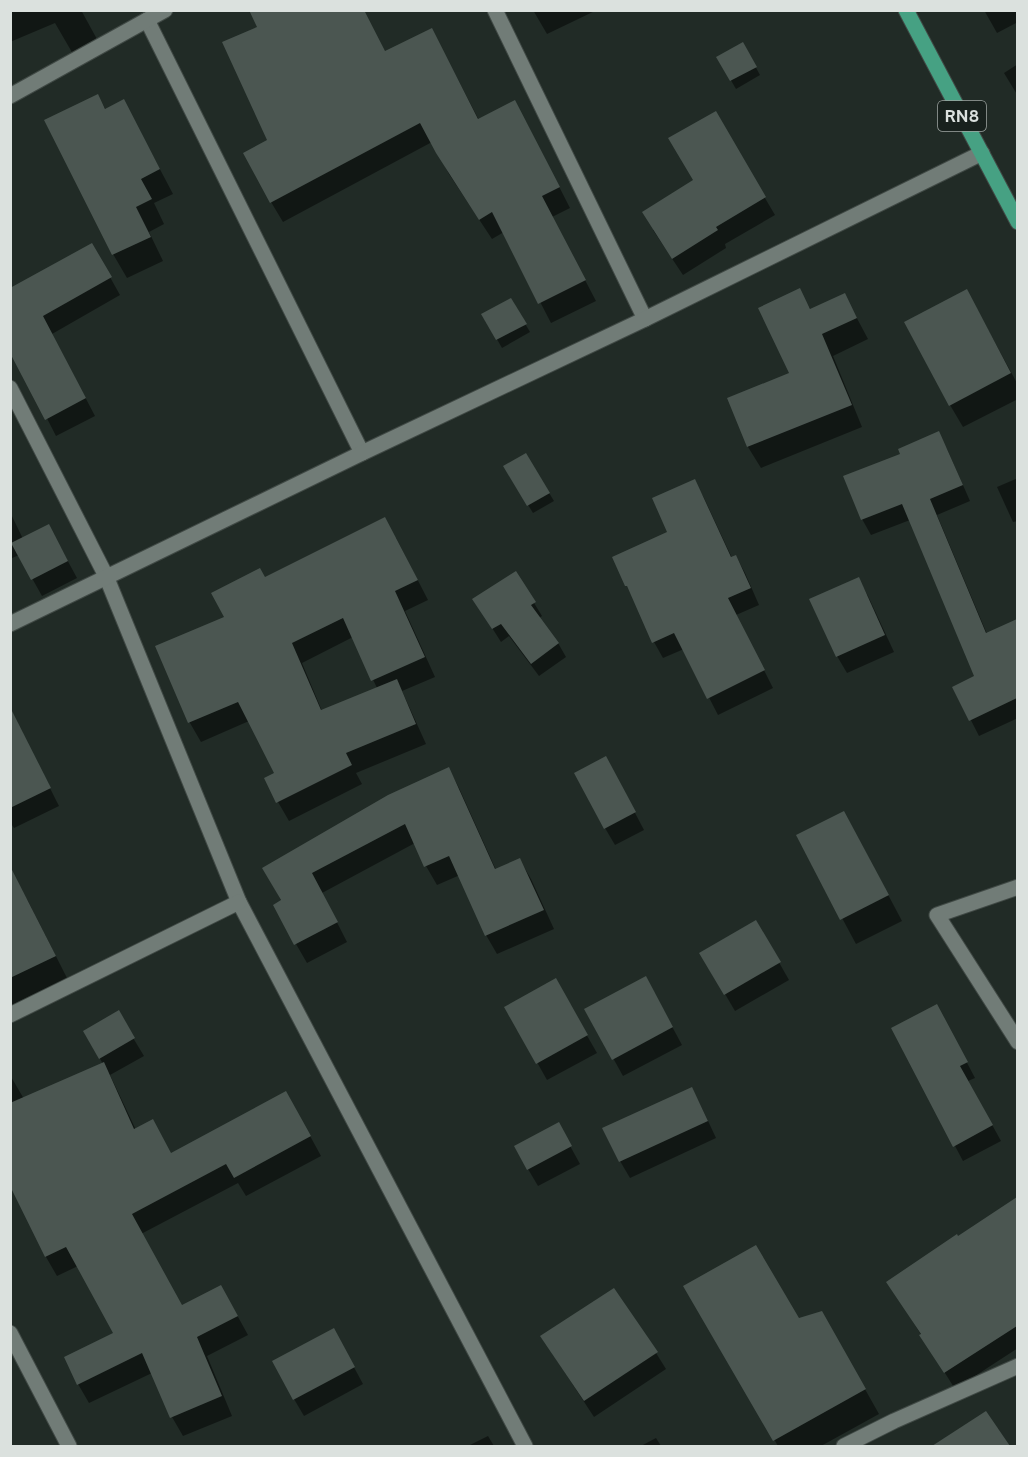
<svg xmlns="http://www.w3.org/2000/svg" width="1028" height="1457" font-family="Cabin,sans-serif">
<style>
.shadow{fill:#0007;fill-rule:evenodd}
.building{fill:#4b5651}
.lines{fill:none;stroke-linecap:round;stroke-linejoin:round}
.minor-casing{stroke:#404945;stroke-width:17}
.primary-casing{stroke:#404945;stroke-width:17}
.minor{stroke:#717c77;stroke-width:15}
.primary{stroke:#46a183;stroke-width:15}
.labels{text-anchor:middle;dominant-baseline:central;stroke-width:6;stroke-linejoin:round;paint-order:stroke}
.shield{fill:#18211d;stroke:#a0a7a4;stroke-width:1.5}
.shield-label{font-size:18px;font-weight:bold;fill:#dbe1de}
</style>
<rect width="100%" height="100%" fill="#212b26"/>
<!-- shadow -->
<g class="shadow">
<path d="M10,10H81L98,41L73,54L55,23L10,42Z"/>
<path d="M533,10H597L547,34Z"/>
<path d="M984,10H1018V22L997,33Z"/>
<path d="M432,30L479,120L526,122L570,208L552,217L596,301L551,323L504,232L492,239L449,174L432,142L283,222L271,202L269,141L386,53Z"/>
<path d="M743,44L760,75L736,89L718,58Z"/>
<path d="M1018,64V96L1004,73Z"/>
<path d="M97,95L106,110L124,101L173,194L154,203L164,224L149,232L163,261L127,278L113,254Z"/>
<path d="M715,113L775,215L725,244L726,248L683,275L653,230L695,181Z"/>
<path d="M92,245L120,295L52,334L95,416L56,436L10,346Z"/>
<path d="M799,290L811,310L844,294L868,339L833,356L862,427L761,468L748,447L729,399L791,374Z"/>
<path d="M511,300L530,332L502,348L483,315Z"/>
<path d="M979,313L1018,385V399L963,427L950,405Z"/>
<path d="M938,433L947,449L970,501L937,515L987,634L1018,620V718L979,736L954,687L976,677L910,520L871,535L862,519L902,455Z"/>
<path d="M526,455L554,501L533,513L505,467Z"/>
<path d="M1018,478V521L1013,522L997,487Z"/>
<path d="M694,481L704,498L732,558L736,556L745,573L759,605L736,615L773,688L718,715L684,649L663,658L654,642L634,599L627,586L669,533Z"/>
<path d="M10,512L23,539L58,543L77,578L42,596L19,555L10,559Z"/>
<path d="M396,538L428,600L405,611L435,677L402,691L426,744L356,773L362,784L289,821L278,802L276,774L249,721L201,742L190,723L157,647L226,618L265,579ZM353,637L377,688L322,711L302,663Z"/>
<path d="M858,579L868,596L894,652L847,673L837,656Z"/>
<path d="M534,603L542,616L539,618L558,643L566,657L539,676L509,636L501,642L482,612Z"/>
<path d="M10,709L59,806L14,828L10,822Z"/>
<path d="M449,769L459,788L496,870L520,860L531,879L554,929L497,954L486,935L460,875L437,885L426,866L415,843L322,893L347,942L307,963L296,944L282,902L264,869Z"/>
<path d="M615,775L644,830L615,845L605,828Z"/>
<path d="M798,836L858,838L902,921L856,944Z"/>
<path d="M16,881L29,903L67,978L10,1006V884Z"/>
<path d="M756,922L789,980L735,1011L701,953Z"/>
<path d="M555,980L597,1053L547,1080L506,1007Z"/>
<path d="M655,995L682,1045L623,1076L586,1009Z"/>
<path d="M118,1013L144,1056L110,1075L136,1130L171,1154L297,1112L321,1156L246,1196L238,1183L141,1234L182,1307L232,1306L248,1335L207,1356L232,1416L183,1436L172,1417L152,1373L89,1403L78,1384L115,1334L78,1266L57,1276L46,1257L10,1183V1075L24,1099L103,1064L85,1032Z"/>
<path d="M945,1021L975,1078L968,1081L1001,1141L963,1161L955,1146Z"/>
<path d="M692,1089L701,1106L716,1138L630,1178L620,1161Z"/>
<path d="M558,1124L580,1164L538,1186L528,1169Z"/>
<path d="M1018,1199V1251L1005,1258L1018,1279V1285L1012,1288L1018,1297V1348L955,1389L888,1282Z"/>
<path d="M685,1287L799,1320L822,1313L879,1414L821,1446H778Z"/>
<path d="M343,1347L363,1384L304,1416L294,1399Z"/>
<path d="M552,1353H656L666,1369L594,1417Z"/>
<path d="M986,1413L1008,1446H935Z"/>
<path d="M488,1436L494,1446H468Z"/>
<path d="M656,1438L661,1446H641Z"/>
</g>
<!-- building -->
<g class="building">
<path d="M249,10H364L385,51L432,28L478,119L515,100L560,187L542,196L586,280L538,304L492,212L479,220L436,153L420,123L270,203L243,153L267,140L222,42L257,27Z"/>
<path d="M743,42L757,67L730,81L716,57Z"/>
<path d="M98,94L105,109L124,99L160,169L141,179L152,199L136,207L151,237L112,255L44,120Z"/>
<path d="M716,111L766,197L716,227L718,230L672,259L642,212L693,180L668,138Z"/>
<path d="M92,243L112,277L43,316L86,398L45,420L10,353V288Z"/>
<path d="M800,288L810,309L845,293L857,318L822,334L852,405L747,447L727,398L789,373L758,308Z"/>
<path d="M967,289L1011,373L949,406L904,322Z"/>
<path d="M511,298L527,324L496,340L481,314Z"/>
<path d="M939,431L963,485L930,499L986,633L1017,619V698L969,721L952,687L974,676L902,504L861,520L843,476L900,454L898,449Z"/>
<path d="M526,453L550,493L527,506L503,466Z"/>
<path d="M695,479L731,557L736,555L751,588L728,598L765,670L707,699L674,633L652,643L627,586H625L612,557L667,532L652,498Z"/>
<path d="M385,517L418,580L395,591L425,657L371,681L343,618L292,643L321,710L397,679L416,724L346,753L352,765L276,803L264,778L274,773L238,702L188,723L155,646L224,617L211,593L260,568L265,577Z"/>
<path d="M49,524L68,561L31,580L11,543Z"/>
<path d="M516,571L536,602L531,605L559,643L531,664L501,624L492,629L472,599Z"/>
<path d="M859,577L885,635L836,657L809,599Z"/>
<path d="M10,707L51,788L10,808Z"/>
<path d="M606,756L636,812L604,829L574,773Z"/>
<path d="M449,767L495,869L520,858L544,910L485,936L449,856L424,867L405,824L312,873L338,922L294,945L273,905L281,900L262,868L388,795Z"/>
<path d="M844,811L889,895L840,920L796,835Z"/>
<path d="M10,866L56,956L10,978Z"/>
<path d="M756,920L781,962L724,995L699,953Z"/>
<path d="M646,976L673,1027L612,1060L584,1009Z"/>
<path d="M556,978L588,1035L536,1064L504,1007Z"/>
<path d="M937,1004L968,1062L960,1066L993,1125L953,1147L891,1028Z"/>
<path d="M119,1010L135,1038L99,1059L83,1031Z"/>
<path d="M104,1062L134,1129L153,1119L171,1153L286,1091L311,1136L234,1178L226,1164L132,1214L182,1305L221,1285L238,1316L197,1337L222,1396L170,1418L142,1353L77,1385L64,1357L113,1333L66,1247L45,1257L10,1186V1103Z"/>
<path d="M692,1087L708,1121L619,1162L602,1128Z"/>
<path d="M559,1122L572,1146L527,1170L514,1146Z"/>
<path d="M1017,1197V1326L944,1373L919,1335L921,1334L886,1282L957,1234L958,1236Z"/>
<path d="M756,1245L799,1318L822,1311L866,1389L773,1441L683,1286Z"/>
<path d="M614,1288L658,1352L584,1401L540,1336Z"/>
<path d="M334,1328L355,1367L293,1400L272,1361Z"/>
<path d="M986,1411L1010,1446H932Z"/>
</g>
<g class="lines">
<defs>
<g id="minor">
<path d="M495,10L645,319"/>
<path d="M147,20L362,453"/>
<path d="M10,96L165,10"/>
<path d="M10,388L106,576L239,902L525,1446"/>
<path d="M10,624L362,453L645,319L982,153"/>
<path d="M1018,887L937,915L1018,1042"/>
<path d="M10,1015L239,902"/>
<path d="M10,1333L69,1446"/>
<path d="M844,1446L894,1421L1018,1366"/>
</g>
<path id="primary" d="M906,10L1018,222"/>
</defs>
<!-- minor casing -->
<use href="#minor" class="minor-casing"/>
<!-- primary casing -->
<use href="#primary" class="primary-casing"/>
<!-- minor -->
<use href="#minor" class="minor"/>
<!-- primary -->
<use href="#primary" class="primary"/>
</g>
<g class="labels">
<!-- shield labels -->
<rect class="shield" x="938" y="101" width="48" height="30" rx="4.5"/>
<g class="shield-label">
<text x="962" y="116">RN8</text>
</g>
</g>
<!-- border -->
<rect width="1028" height="1457" fill="none" stroke="#dbe1de" stroke-width="24"/>
</svg>
